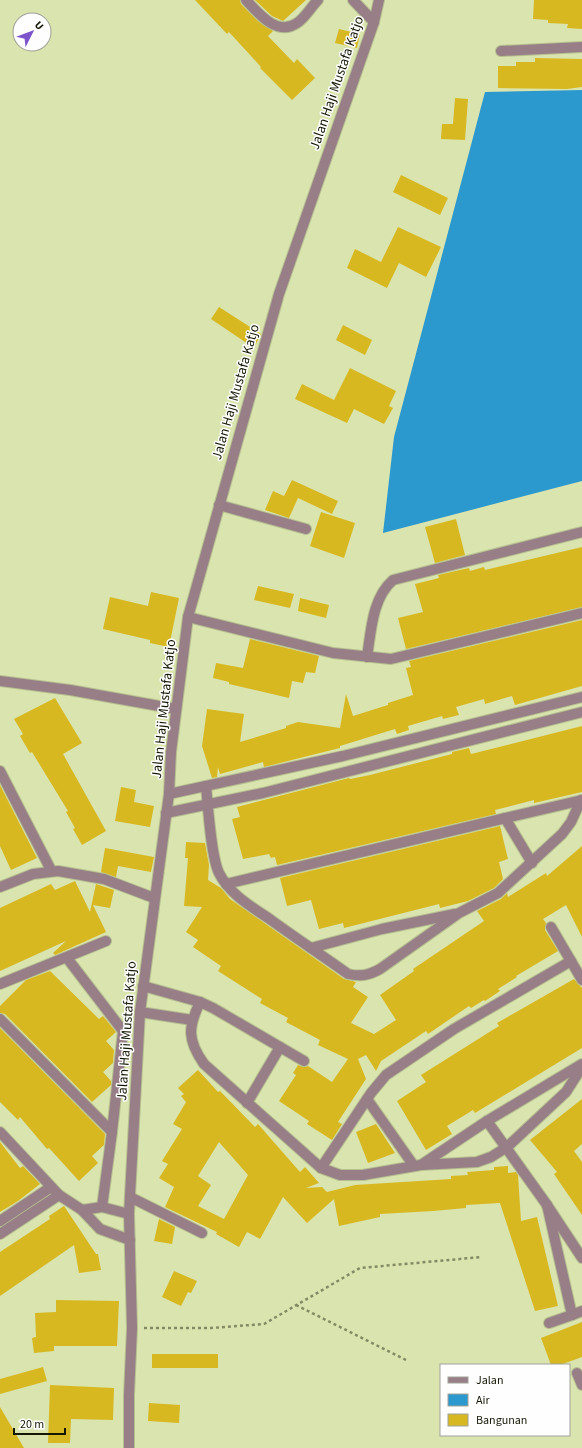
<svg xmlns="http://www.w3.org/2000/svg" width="582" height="1448" font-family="'Source Sans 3',sans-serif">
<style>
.water{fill:#2b98ce}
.building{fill:#d8b821;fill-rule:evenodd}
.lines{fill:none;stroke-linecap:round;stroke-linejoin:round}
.street-casing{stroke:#b6bf90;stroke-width:12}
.path{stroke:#848b64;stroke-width:2.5;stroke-dasharray:3 3;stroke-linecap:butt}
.street{stroke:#977e87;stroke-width:10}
.labels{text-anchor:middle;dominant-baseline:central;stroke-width:3;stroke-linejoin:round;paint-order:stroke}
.street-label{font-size:14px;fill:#141704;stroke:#fefefe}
</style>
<rect width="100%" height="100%" fill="#dae4af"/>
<!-- water -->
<path class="water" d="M582,90V481L383,533L394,437L485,92Z"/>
<!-- building -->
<g class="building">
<path d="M195,0H240L241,4L258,21L273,31L268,36L294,63L297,59L315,78L292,100L260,68L261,67L229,32L227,34Z"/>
<path d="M255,0H306L283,21L272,16Z"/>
<path d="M534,0H582V29L567,28L568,24L548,23V20L533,19Z"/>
<path d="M339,29L360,34L357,48L335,43Z"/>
<path d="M535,58L582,59V87L567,89L498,88V66H516V62H535Z"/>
<path d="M455,98L468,99L465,140L441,139L442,124H453Z"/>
<path d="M401,175L448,198L440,215L393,192Z"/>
<path d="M398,227L441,247L426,277L399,263L387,288L347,268L355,249L381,262Z"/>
<path d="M219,307L261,334L254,348L211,319Z"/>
<path d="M343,325L372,340L365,355L336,340Z"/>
<path d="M350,368L396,391L389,406L393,408L384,424L354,409L347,423L295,399L302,384L334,400Z"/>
<path d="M292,480L338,501L332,514L298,498L289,518L265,510L273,491L284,496Z"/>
<path d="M321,512L355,523L344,558L310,546Z"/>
<path d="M456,519L465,555L435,563L425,527Z"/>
<path d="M582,547V607L406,649L398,618L423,612L415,584L439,578L438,575L469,568L470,571L484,567L485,570Z"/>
<path d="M258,586L294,594L290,608L254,600Z"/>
<path d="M151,592L179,598L169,647L150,643V640L103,629L110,597L148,606Z"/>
<path d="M300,598L329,605L326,618L298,611Z"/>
<path d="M582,620V686L515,705L512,696L485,704L484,699L456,707L459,715L443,719L442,716L408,726L409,730L397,734L395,729L340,746V748L264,767L263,762L220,774L218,767L217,777L212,778L202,746L207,709L244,714L240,742L286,728V726L298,722L340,728L346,694L353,716L388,705V703L413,695L406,668L411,667L409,661Z"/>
<path d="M250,639L319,656L315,673L306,672L303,683L292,681L289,698L229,684V682L213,678L216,663L243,668Z"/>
<path d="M55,698L82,743L63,754L106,831L82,845L73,829L75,828L66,812L68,811L32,752L30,753L20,736L23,734L14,719Z"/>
<path d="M582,726V792L534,803V800L495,810L496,814L277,865L275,857L271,858L269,854L243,859L232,819L240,817L237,807L349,778L350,779L370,775L452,754V752L469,748L471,754Z"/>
<path d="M0,785L37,858L11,870L0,846Z"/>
<path d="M121,787L136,790L134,802L154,806L150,827L115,821Z"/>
<path d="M500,826L508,859L499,862L503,879L494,888L468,901L440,908L439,904L344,928L343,923L319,929L311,900L287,906L280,878Z"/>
<path d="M186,842L205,843L209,865L208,880L221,888L230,899L344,979L356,982L353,987L368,997L351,1023L374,1034L396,1020L380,995L414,971L413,969L484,921L477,911L501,899L507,893L508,897L546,873L547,876L582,846V937L566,905L543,919L546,923L545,930L558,951L516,976L517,977L498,989L500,991L485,1001L484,1000L471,1008L469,1006L428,1034L426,1031L381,1061L376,1071L366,1055L358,1059L366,1079L338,1122L342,1124L332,1140L307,1124L309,1121L279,1101L296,1075L293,1073L298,1065L304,1067L308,1066L332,1082L348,1059L318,1045L320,1040L286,1022L288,1018L260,1003L262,999L218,971L221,966L193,947L198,940L186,932L202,907L184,906L188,858H185Z"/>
<path d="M105,848L154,857L151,872L118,866L116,877L101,872Z"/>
<path d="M75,881L90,912L96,884L114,890L110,908L93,905L106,932L55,955L53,953L66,941L0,971V908L51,884L55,890Z"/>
<path d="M50,971L99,1019L103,1016L116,1032L106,1041L114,1050L113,1063L103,1072L111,1081V1085L92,1102L5,1014L0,1013V1006L26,980Z"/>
<path d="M574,979L582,988V1048L475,1113L473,1110L447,1126L452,1134L426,1150L397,1101L426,1082L421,1075L499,1026L497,1023Z"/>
<path d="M0,1028L105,1134L104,1145L92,1156L98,1163L79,1181L49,1148L47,1149L20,1117L18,1120L0,1102Z"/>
<path d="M198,1070L218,1092L220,1091L255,1127L258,1124L300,1172L305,1167L319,1183L306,1188L322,1187L327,1192L355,1185L451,1179V1176L468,1175L467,1172L494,1170V1167L508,1166V1173L516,1172L518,1175L521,1221L537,1217L558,1306L535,1311L500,1203L466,1205V1208L433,1211L380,1214V1217L339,1226L334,1199L307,1223L283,1197L260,1239L247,1232L239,1247L216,1234L217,1232L165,1207L174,1187L159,1178L168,1164L162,1161L182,1129L173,1124L186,1102L181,1096L184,1094L178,1088ZM219,1142L248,1175L224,1219L198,1206L211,1185L198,1176Z"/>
<path d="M582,1099V1144L574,1151L582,1162V1215L554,1174L557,1172L530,1140Z"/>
<path d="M376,1124L395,1153L368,1163L356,1132Z"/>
<path d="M0,1142L20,1168L23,1166L40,1184L18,1201L0,1212Z"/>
<path d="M64,1206L96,1254H98L101,1270L79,1273L74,1245L0,1296V1252L50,1219L49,1216Z"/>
<path d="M159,1219L175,1227L172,1244L154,1241Z"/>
<path d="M174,1271L197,1281L191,1293L188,1292L181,1306L162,1297Z"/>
<path d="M56,1300L119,1301L117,1346H54V1351L34,1353L32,1338L36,1337L35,1313L56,1312Z"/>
<path d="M582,1322V1357L560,1365H551L541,1338Z"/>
<rect x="152" y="1354" width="66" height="14"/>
<path d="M43,1367L47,1381L0,1394V1379Z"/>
<path d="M50,1385L114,1388L113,1420L71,1419L70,1443H48Z"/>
<path d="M149,1403L180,1405L179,1423L148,1421Z"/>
<path d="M0,1407L24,1448H0Z"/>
</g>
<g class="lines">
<defs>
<g id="street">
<path d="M246,0C258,13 277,37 297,23C305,18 311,7 318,0"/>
<path d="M353,0L374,22"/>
<path d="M501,51L582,47"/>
<path d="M219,505L306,529"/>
<path d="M188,617L333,653L391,659L582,613"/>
<path d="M367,657C371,632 372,598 393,580L582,532"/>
<path d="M0,681L70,690L176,709"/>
<path d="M0,771L51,870"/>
<path d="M206,786C208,806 211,857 219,873C230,895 252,907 271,920C297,939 323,956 348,974C361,977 369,975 380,969L459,913L498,893L562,834L571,822L581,800"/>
<path d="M169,794L343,756L582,697"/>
<path d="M166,813L263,793L582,712"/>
<path d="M505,818L532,863"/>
<path d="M226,884L582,800"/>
<path d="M0,887L33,874L58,871L104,879L154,898"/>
<path d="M551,927L582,980"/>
<path d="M311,948L382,929L455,914"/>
<path d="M67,958L123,1031L112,1132L102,1207"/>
<path d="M571,961L454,1029L386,1075L371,1093L321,1168L340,1175H363L421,1165L477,1162L491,1157L507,1147L566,1092L582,1067"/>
<path d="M0,984L106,941"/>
<path d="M143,986L200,1002L213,1008L304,1061"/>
<path d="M200,1002C188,1027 187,1040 204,1064L321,1168"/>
<path d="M140,1012L192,1020"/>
<path d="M0,1019L112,1132"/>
<path d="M367,1099L414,1166"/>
<path d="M247,1103L280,1047"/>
<path d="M487,1121L547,1205"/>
<path d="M0,1132L59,1195L82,1210L100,1229L130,1240"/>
<path d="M421,1165L487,1121L582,1064"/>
<path d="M130,1197L202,1233"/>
<path d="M82,1210L102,1207L129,1214"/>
<path d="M0,1221L51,1187"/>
<path d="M0,1234L59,1195"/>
<path d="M582,1258L547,1205L572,1315L582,1311"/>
<path d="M549,1323L572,1315"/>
<path d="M577,1373L582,1385"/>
<path d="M129,1448V1395L132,1328L129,1214L140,1012L169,794L171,752L188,617L279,294L374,22L379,0"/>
</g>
</defs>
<!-- street casing -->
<use href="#street" class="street-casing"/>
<!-- path -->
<g class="path">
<path d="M296,1305L406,1360"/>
<path d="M144,1328H211L264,1324L360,1268L482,1257"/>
</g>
<!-- street -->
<use href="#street" class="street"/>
</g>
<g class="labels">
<!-- street labels -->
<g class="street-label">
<text transform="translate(337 83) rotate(-71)">Jalan Haji Mustafa Katjo</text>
<text transform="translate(236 392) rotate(-74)">Jalan Haji Mustafa Katjo</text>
<text transform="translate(164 709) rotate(-84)">Jalan Haji Mustafa Katjo</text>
<text transform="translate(127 1031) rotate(-86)">Jalan Haji Mustafa Katjo</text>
</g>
</g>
<!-- legend -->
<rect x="440" y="1364" width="130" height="72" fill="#fefefe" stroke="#a0a29a"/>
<rect x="448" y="1377" width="20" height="6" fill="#977e87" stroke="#a0a29a"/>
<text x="476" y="1384" font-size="12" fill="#141704">Jalan</text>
<rect x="448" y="1394" width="20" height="12" fill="#2b98ce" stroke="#a0a29a"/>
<text x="476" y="1404" font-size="12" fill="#141704">Air</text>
<rect x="448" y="1414" width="20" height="12" fill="#d8b821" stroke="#a0a29a"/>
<text x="476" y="1424" font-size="12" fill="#141704">Bangunan</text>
<!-- north arrow -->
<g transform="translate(32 32) rotate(48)"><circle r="19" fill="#fefefe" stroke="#a0a29a"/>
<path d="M0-3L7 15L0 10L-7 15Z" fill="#7e54cd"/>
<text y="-6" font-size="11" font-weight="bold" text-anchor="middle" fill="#141704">U</text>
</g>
<!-- scale -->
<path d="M14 1428v6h51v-6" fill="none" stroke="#141704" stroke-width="2"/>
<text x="20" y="1428" font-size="12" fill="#141704" stroke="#fefefe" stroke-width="3" paint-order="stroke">20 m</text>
</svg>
